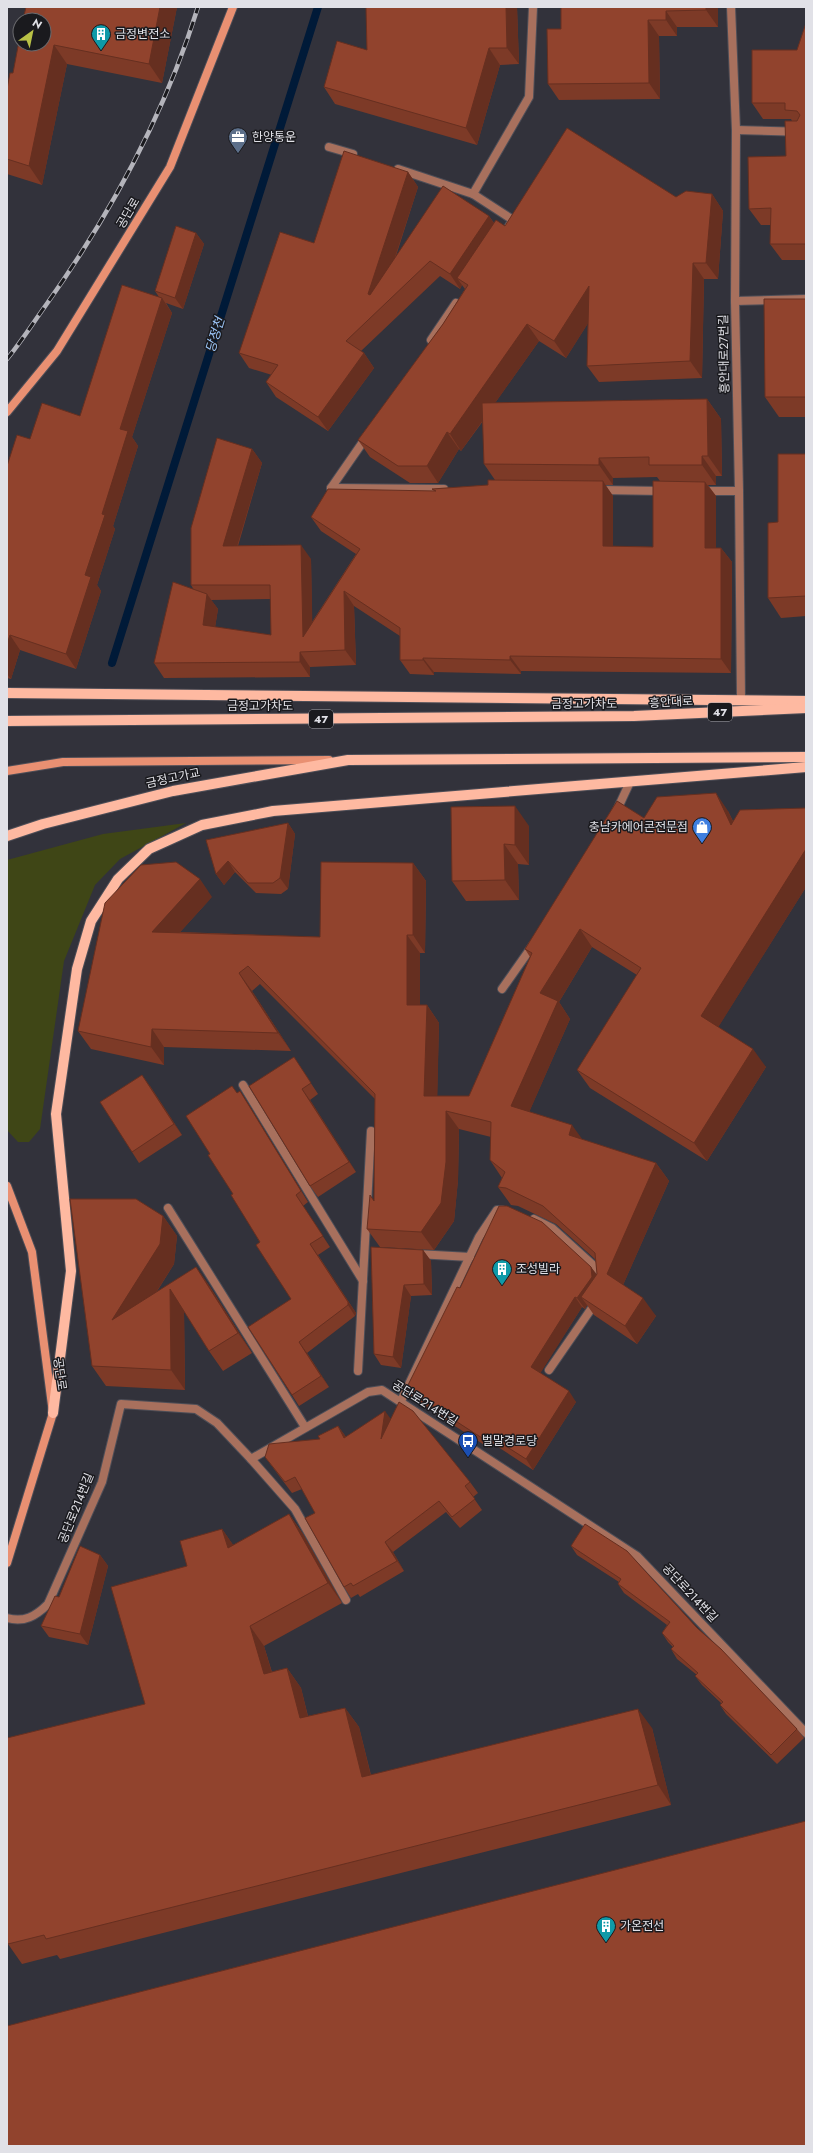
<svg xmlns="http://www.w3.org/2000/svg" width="813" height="2153" font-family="Jost,'Noto Sans KR',sans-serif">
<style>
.green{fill:#3f4616}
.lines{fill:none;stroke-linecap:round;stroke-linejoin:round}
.stream{stroke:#001a38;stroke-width:8}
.lane-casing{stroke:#4e4e57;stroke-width:10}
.street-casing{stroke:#4e4e57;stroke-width:10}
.secondary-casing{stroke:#4e4e57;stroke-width:10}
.primary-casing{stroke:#4e4e57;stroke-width:12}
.lane{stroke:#a8705d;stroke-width:8}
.street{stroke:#a8705d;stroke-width:8}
.secondary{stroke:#e99072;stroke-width:8}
.primary{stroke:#feb9a1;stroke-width:10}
.rail-casing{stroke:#b4b4bb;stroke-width:4.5}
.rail{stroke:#1a1a1e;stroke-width:3;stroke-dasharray:9;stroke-linecap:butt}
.wall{fill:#7d3a27;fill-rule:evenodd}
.shaded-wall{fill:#662f20}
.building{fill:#91432d;stroke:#662f20}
.labels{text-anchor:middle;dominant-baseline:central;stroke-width:3;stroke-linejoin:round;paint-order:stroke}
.shield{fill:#1a1a1e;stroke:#a5a5ab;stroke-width:1}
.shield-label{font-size:11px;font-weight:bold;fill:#e1e1e7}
.poi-label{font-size:12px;fill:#e1e1e7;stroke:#1a1a1e;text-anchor:start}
.street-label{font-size:12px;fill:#e1e1e7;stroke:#1a1a1e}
.water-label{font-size:13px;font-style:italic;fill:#9dc7fa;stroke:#1a1a1e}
</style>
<rect width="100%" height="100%" fill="#32323b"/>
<!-- green -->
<path class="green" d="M186,823L120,859L95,885L64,961L40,1129L29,1142H18L7,1130V860L103,834Z"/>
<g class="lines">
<!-- stream -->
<path class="stream" d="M112,663L318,7"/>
<defs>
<g id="lane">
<path d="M736,130L806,132"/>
<path d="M735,301L806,299"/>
<path d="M616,812L630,782"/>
<path d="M502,989L533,945"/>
<path d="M243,1085L363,1281"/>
<path d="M168,1208L305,1427"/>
<path d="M534,1219L552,1228L604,1275"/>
<path d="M417,1254L470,1257"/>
<path d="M549,1370L596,1302"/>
<path d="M358,1371L371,1131"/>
<path d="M401,1401L479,1237L497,1210H502"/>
<path d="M251,1459L295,1509L346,1600"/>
<path d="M7,1618C24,1623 36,1616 48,1604L102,1482L121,1404L196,1409L217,1423L251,1459L368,1392L382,1390L637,1556L806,1733"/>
</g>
<g id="street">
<path d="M731,7L736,130L735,301L739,491L741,700"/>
<path d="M329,147L353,154"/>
<path d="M398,169L473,194L529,97L533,7"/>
<path d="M473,194L513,220L509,226"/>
<path d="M431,340L456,303"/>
<path d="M331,488L444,489"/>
<path d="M331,488L367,436"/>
<path d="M600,490L662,491"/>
<path d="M702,491H739"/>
</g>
<g id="secondary">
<path d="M7,412L57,351L170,167L233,7"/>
<path d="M7,771L63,762L329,760"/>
<path d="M7,1186L32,1252L53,1413L7,1563"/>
</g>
<g id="primary">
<path d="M7,693L806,701"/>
<path d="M7,721L634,716L806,708"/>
<path d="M7,836L43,824L173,791L348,760L806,757"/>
<path d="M53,1413L71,1271L56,1114L77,969L91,921L118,879L149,849L202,825L273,811L806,767"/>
</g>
</defs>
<!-- lane casing -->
<use href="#lane" class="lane-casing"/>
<!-- street casing -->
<use href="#street" class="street-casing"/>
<!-- secondary casing -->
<use href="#secondary" class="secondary-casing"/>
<!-- primary casing -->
<use href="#primary" class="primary-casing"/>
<!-- lane -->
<use href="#lane" class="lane"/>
<!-- street -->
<use href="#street" class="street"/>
<!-- secondary -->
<use href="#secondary" class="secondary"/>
<!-- primary -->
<use href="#primary" class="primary"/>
<defs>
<path id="rail" d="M7,359C21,342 33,323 46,305C110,215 165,113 198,7"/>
</defs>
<!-- rail casing -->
<use href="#rail" class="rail-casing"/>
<!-- rail -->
<use href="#rail" class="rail"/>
</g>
<!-- wall -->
<g class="wall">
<path d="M177,7L162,83L67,64L42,185L7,174V89L13,73L20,36Z"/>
<path d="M366,7H517L519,64L500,65L477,145L335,104L324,87L367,50Z"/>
<path d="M561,7H718V27H677V36H659L660,99L559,100L548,84L561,29Z"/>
<path d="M806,23V260H782L770,244L771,225H761L749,209L786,156L792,121L791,119H763L752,103L797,50Z"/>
<path d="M408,172L418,187L395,259L489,216L494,223L505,226L676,197L712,194L723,211L718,279H704L702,378L599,382L587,366L588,323L566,358L539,341L495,403L707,399L721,419L722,476H716V485H708L716,496V548H721L732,562L731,673L521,671V674L434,672V675L410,674L400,660V636L354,606L356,665L310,667V677L164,678L154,663L194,590L191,585L252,449L262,463L238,546L311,559L312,622L356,554L321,531L311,517L434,491L432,489L488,485L495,480L484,464L483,421L461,451L459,449L438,483H410L370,457L358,440L443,324L465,289L462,285L460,289L440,276L361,351L364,353L374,368L328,431L276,397L266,382L272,375L249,368L239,353L314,243ZM657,477L660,481L653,547L613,546V496L605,485H613V478ZM271,599V635L215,627L218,609L211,600Z"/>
<path d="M196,233L204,244L183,309L166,303L172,313L132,437L138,446L113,526L115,529L97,585L101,591L76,669L20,650L11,679L7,678V466L30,439L80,416L159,297L155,291Z"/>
<path d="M806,299V417H779L765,397Z"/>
<path d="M806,454V616L781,618L768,598L778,522Z"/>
<path d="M806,808V887L718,1027L766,1067L707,1161L590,1088L577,1070L637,975L592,947L559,1002L570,1019L529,1112L582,1140L656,1163L669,1181L623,1285L656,1316L637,1344L594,1315L587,1305L585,1309L582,1307L540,1373L576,1402L533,1470L492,1443L489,1448L413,1399L406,1389L460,1288L591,1267L597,1275V1274L596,1260L556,1224L518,1206L511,1205L498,1187L502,1178L490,1160L491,1137L459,1129L458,1180L454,1221L434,1250L380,1247L367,1229L374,1201L375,1099L260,984L252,991L291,1051L164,1047V1065L91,1049L78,1031L212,897L180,932L320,937L413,863L426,881L425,953H420V1005H427L439,1023L437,1096H469L530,957L525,949L644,818L728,811L733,821Z"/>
<path d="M288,823L295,834L288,889L281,894L256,893L235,872L224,885L216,874L206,840Z"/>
<path d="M529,826V865L518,864L519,900L466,901L452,881Z"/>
<path d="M301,1068L318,1094L310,1100L356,1172L318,1197L310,1186L249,1086Z"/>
<path d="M150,1086L182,1135L139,1163L132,1152Z"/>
<path d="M237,1093L247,1102L308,1202L303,1206L330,1247L318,1255L356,1313L355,1316L307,1353L329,1387L299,1406L292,1395L291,1299L233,1194L210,1154Z"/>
<path d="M163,1216L177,1236L174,1264L156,1293L196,1267L210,1287L252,1353L223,1371L209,1351L184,1311L185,1390L106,1386L92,1366Z"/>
<path d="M371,1247L423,1250L431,1261L432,1295L411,1296L401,1368L381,1365L374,1354Z"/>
<path d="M391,1419L470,1482L478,1493L473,1497L482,1510L460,1528L446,1512L393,1552L404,1571L360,1597L358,1594L351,1598L344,1587L315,1513L302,1489L292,1493L265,1457L320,1439L338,1426L346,1437Z"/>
<path d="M289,1514L303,1534L342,1603L264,1646L272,1672L287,1668L301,1688L308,1716L345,1708L359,1727L371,1775L652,1728L671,1805L60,1959L57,1955L22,1964L8,1944L145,1704L187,1566L222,1529L233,1545Z"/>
<path d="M571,1546L697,1628L797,1729L804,1738L777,1764L726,1714L720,1705L721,1703L702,1685L695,1676L697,1675L677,1659L671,1649L673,1647L668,1642L662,1633L667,1625L624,1593L618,1584L619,1582L577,1555Z"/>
<path d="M100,1555L108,1566L88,1645L49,1637L41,1626L59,1597Z"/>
</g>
<!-- shaded-wall -->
<g class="shaded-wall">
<path d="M160,7H177L162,83L149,64Z"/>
<path d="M506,7H517L519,64L507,48Z"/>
<path d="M706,7H718V27L706,10Z"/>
<path d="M666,11L677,27V36L666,20Z"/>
<path d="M648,20L659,36L660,99L649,83Z"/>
<path d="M54,45L67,64L42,185L29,166Z"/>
<path d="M489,48L500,65L477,145L466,128Z"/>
<path d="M408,172L418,187L378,309L368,294Z"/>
<path d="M712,194L723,211L718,279L706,263Z"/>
<path d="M489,216L499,231L457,278L462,285L460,289L450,274Z"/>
<path d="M196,233L204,244L183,309L175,298Z"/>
<path d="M693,263L704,279L702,378L690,361Z"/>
<path d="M589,286L601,303L566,358L554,341Z"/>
<path d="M162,298L172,313L132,437L138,446L113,526L115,529L97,585L101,591L76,669L66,654L85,575L102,514L120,429Z"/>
<path d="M527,324L539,341L461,451L450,434Z"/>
<path d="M364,353L374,368L328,431L318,417Z"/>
<path d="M707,399L721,419L722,476L708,456Z"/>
<path d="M447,432L459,449L438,483L427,466Z"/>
<path d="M252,449L262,463L233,560L223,546Z"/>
<path d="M702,456L716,476V485L702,465Z"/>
<path d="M599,458L613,478V485L599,465Z"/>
<path d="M603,481L613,496V561L603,546Z"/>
<path d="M705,482L716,496V562L705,548Z"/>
<path d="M301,545L311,559L313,652L303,637Z"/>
<path d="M721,548L732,562L731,673L721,659Z"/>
<path d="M344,591L354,606L356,665L345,650Z"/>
<path d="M207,594L218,609L213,640L203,625Z"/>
<path d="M10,635L20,650L11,679L7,674V644Z"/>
<path d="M300,652L310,667V677L300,662Z"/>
<path d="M510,656L521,671V674L510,660Z"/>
<path d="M423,658L434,672V675L423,660Z"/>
<path d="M716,793L728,811L743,843L731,825Z"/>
<path d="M515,806L529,826V865L515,845Z"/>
<path d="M288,823L295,834L288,889L280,878Z"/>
<path d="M504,844L518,864L519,900L505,880Z"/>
<path d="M806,849V887L714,1034L701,1016Z"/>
<path d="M228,861L235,872L224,885L216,874Z"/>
<path d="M413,863L426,881L425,953L413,935Z"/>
<path d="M200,879L212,897L164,950L152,932Z"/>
<path d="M580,929L592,947L559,1002L570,1019L524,1124L511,1106L540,993Z"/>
<path d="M407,935L420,953V1023L407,1005Z"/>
<path d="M239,973L252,991L291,1051L278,1033Z"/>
<path d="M427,1005L439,1023L437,1114L424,1096Z"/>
<path d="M152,1029L164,1047V1065L151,1047Z"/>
<path d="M753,1049L766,1067L707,1161L694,1143Z"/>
<path d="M142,1075L150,1086L182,1135L174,1124Z"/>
<path d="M302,1089L310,1100L356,1172L349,1162Z"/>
<path d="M240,1091L247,1102L308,1202L301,1191Z"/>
<path d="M446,1111L459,1129L458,1180L454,1221L434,1250L421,1232Z"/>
<path d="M572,1125L585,1143L569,1135Z"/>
<path d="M656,1163L669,1181L620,1292L607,1274Z"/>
<path d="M296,1195L303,1206L330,1247L323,1236Z"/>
<path d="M163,1216L177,1236L174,1264L126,1340L112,1320Z"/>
<path d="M310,1244L356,1313L355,1316L348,1305Z"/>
<path d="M423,1250L431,1261L432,1295L424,1284Z"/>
<path d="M196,1267L210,1287L252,1353L238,1333Z"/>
<path d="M591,1267L599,1278L581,1297L587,1305L585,1309L577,1298Z"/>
<path d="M404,1285L411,1296L401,1368L393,1357Z"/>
<path d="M170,1289L184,1309L185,1390L171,1370Z"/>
<path d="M575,1297L582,1307L538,1377L531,1367Z"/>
<path d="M643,1298L656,1316L637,1344L625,1326Z"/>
<path d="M299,1342L307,1353L329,1387L321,1376Z"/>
<path d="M569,1391L576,1402L533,1470L526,1459Z"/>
<path d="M385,1411L393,1422L381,1439Z"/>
<path d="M338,1426L346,1437L344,1438Z"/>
<path d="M485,1433L492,1443L489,1448L482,1438Z"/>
<path d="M289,1514L303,1534L342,1603L328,1583Z"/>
<path d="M222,1529L236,1549L228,1548Z"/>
<path d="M385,1542L393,1552L404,1571L397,1561Z"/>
<path d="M100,1555L108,1566L88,1645L80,1634Z"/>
<path d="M250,1626L264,1646L278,1694L264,1674Z"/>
<path d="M287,1668L301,1688L313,1738L300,1718Z"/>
<path d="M345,1708L359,1727L376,1797L362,1777Z"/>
<path d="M638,1709L652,1728L671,1805L658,1785Z"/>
</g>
<!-- building -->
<g class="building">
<path d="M26,7H160L149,64L54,45L29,166L7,159V89L10,73H13L20,36V44H44V20H23Z"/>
<path d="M366,7H506L507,48H489L466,128L324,87L337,41L367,50Z"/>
<path d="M561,7H706V10L666,11V20H648L649,83L548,84L547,29H561Z"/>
<path d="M806,23V244H770L771,208L749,209L748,157L786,156L785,121H797L800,115L797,111L785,110V103H752V50H797Z"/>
<path d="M567,128L676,197L686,191L712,194L706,263H693L690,361L587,366L589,286L554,341L527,324L450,434L447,432L427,466H398L358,440L443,324L468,285L457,278L496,220L505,226Z"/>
<path d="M344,151L408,172L368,294L370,295L443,186L489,216L450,274L430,261L346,341L364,353L318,417L266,382L278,365L239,353L280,232L314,243Z"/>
<path d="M176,226L196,233L175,298L155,291Z"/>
<path d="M122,285L162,298L120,429L128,431L102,514L105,515L85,575L91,577L66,654L10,635L7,644V466L17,435L30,439L42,403L80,416Z"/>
<path d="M764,299H806V397H765Z"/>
<path d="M707,399L708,456H702V465H649V457L599,458V465L484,464L482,403Z"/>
<path d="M217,438L252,449L223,546L301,545L303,637L360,549L311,517L328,489L436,491L432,489L488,485V480L603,481V546L653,547V481L705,482V548H721V659L510,656V660L423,658V660H400V628L344,591L345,650L300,652V662L154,663L173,582L207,594L203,625L271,635L270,585H191V528Z"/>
<path d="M778,454H806V596L768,598V523L778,522Z"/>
<path d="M716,793L731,825L740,810L806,808V849L701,1016L753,1049L694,1143L577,1070L641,968L580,929L540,993L558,1001L511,1106L572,1125L569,1135L656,1163L607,1274L643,1298L625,1326L581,1297L597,1274L595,1253L543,1206L506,1188L498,1187L505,1172L490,1160L491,1122L446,1111V1162L441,1203L421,1232L367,1229L370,1195L374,1201L375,1094L248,966L239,973L278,1033L152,1029L151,1047L78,1031L105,903L141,865L176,862L200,879L152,932L320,937L321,862L413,863V935H407V1005H427L424,1096H469L532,953L525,949L617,801L644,818L657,797Z"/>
<path d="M515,806V845L504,844L505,880L452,881L451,807Z"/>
<path d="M288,823L280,878L273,883H248L228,861L216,874L206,840Z"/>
<path d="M294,1057L311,1083L302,1089L349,1162L310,1186L249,1086Z"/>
<path d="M142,1075L174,1124L132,1152L100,1102Z"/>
<path d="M232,1086L237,1093L240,1091L301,1191L296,1195L323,1236L310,1244L348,1302V1305L299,1342L321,1376L292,1395L248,1327L291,1299L256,1245L260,1242L231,1195L233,1194L208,1155L210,1154L186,1116Z"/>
<path d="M70,1199H136L163,1216L160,1244L112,1320L196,1267L238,1333L209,1351L170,1289L171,1370L92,1366Z"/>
<path d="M499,1206H507L542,1222L591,1267L592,1277L577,1298L575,1297L531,1367L569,1391L526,1459L485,1433L482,1438L406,1389L457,1287L460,1288Z"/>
<path d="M371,1247L423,1250L424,1284L404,1285L393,1357L374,1354Z"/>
<path d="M399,1402L413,1411L470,1482L465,1486L475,1499L452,1517L439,1501L385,1542L397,1561L353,1586L351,1583L344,1587L305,1518L315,1513L295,1477L285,1482L265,1457L269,1444L320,1439L318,1436L338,1426L344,1438L385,1411L381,1439Z"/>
<path d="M289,1514L328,1583L250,1626L264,1674L287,1668L300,1718L345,1708L362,1777L638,1709L658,1785L46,1939L44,1935L8,1944L7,1941V1738L145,1704L111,1587L187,1566L180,1541L222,1529L228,1548Z"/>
<path d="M585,1524L627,1551L697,1628L721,1649L797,1729L771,1755L720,1705L723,1702L695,1676L698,1673L671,1649L674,1646L662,1633L670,1622L618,1584L621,1579L571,1546Z"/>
<path d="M80,1546L100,1555L80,1634L41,1626L55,1596L59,1597Z"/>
<path d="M806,1821V2146H7V2026Z"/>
</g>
<!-- icons -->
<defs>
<symbol id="building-pin" viewBox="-11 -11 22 30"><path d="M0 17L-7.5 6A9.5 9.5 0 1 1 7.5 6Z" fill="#0f9aa8" stroke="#1a1a1e"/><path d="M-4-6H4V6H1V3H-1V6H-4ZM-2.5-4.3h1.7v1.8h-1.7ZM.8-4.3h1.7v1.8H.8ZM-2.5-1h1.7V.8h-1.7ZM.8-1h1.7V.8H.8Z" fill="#fff"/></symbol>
<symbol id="office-pin" viewBox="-11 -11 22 30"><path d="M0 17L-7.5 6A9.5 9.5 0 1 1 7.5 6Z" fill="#5c6f8a" stroke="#1a1a1e"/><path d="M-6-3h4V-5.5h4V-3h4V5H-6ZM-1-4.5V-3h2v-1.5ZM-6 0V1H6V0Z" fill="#fff"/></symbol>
<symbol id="shop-pin" viewBox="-11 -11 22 30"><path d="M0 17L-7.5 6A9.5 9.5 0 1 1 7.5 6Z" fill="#3f7fe0" stroke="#1a1a1e"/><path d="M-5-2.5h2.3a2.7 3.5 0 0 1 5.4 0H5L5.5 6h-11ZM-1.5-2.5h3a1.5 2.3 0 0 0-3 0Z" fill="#fff"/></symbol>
<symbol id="bus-pin" viewBox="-11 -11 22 30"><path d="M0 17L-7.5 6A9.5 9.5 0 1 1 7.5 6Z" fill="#1a4fb4" stroke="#1a1a1e"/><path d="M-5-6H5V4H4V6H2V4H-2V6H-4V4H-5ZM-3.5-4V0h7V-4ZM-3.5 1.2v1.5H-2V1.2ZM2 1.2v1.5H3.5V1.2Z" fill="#fff"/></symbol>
</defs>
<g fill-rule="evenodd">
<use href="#building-pin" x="90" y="23" width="22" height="30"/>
<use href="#office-pin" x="227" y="126" width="22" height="30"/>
<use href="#shop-pin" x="691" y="816" width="22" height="30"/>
<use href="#building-pin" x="491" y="1258" width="22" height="30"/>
<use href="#bus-pin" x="457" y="1430" width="22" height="30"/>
<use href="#building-pin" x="595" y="1915" width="22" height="30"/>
</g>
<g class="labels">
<!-- shield labels -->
<g class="shield">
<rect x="708" y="703" width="24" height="18" rx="3"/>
<rect x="309" y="710" width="24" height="18" rx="3"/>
</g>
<g class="shield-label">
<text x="720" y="712">47</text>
<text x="321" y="719">47</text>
</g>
<!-- poi labels -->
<g class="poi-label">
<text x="115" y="34">금정변전소</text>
<text x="252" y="137">한양통운</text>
<text x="688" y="827" text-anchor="end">충남카에어콘전문점</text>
<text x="516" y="1269">조성빌라</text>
<text x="482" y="1441">벌말경로당</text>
<text x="620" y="1926">가온전선</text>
</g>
<!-- street labels -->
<g class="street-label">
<text transform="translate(128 213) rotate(-59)">공단로</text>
<text transform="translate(724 354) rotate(-91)">흥안대로27번길</text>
<text transform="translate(671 702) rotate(-3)">흥안대로</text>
<text x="584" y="704">금정고가차도</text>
<text x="260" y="706">금정고가차도</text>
<text transform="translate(173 778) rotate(-12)">금정고가교</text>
<text transform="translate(60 1374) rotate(82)">공단로</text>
<text transform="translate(425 1403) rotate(32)">공단로214번길</text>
<text transform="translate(76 1508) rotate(-68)">공단로214번길</text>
<text transform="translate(690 1593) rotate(47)">공단로214번길</text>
</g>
<!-- water labels -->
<g class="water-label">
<text transform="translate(215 335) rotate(-73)">당정천</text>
</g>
</g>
<!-- border -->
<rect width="813" height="2153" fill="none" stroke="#e1e1e7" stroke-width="16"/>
<!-- north arrow -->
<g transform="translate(32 32) rotate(33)"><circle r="19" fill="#1a1a1e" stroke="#6a6a6e"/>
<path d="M0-3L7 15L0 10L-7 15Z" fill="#b9c146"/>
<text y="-6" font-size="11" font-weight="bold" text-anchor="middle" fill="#e1e1e7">N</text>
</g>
</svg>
